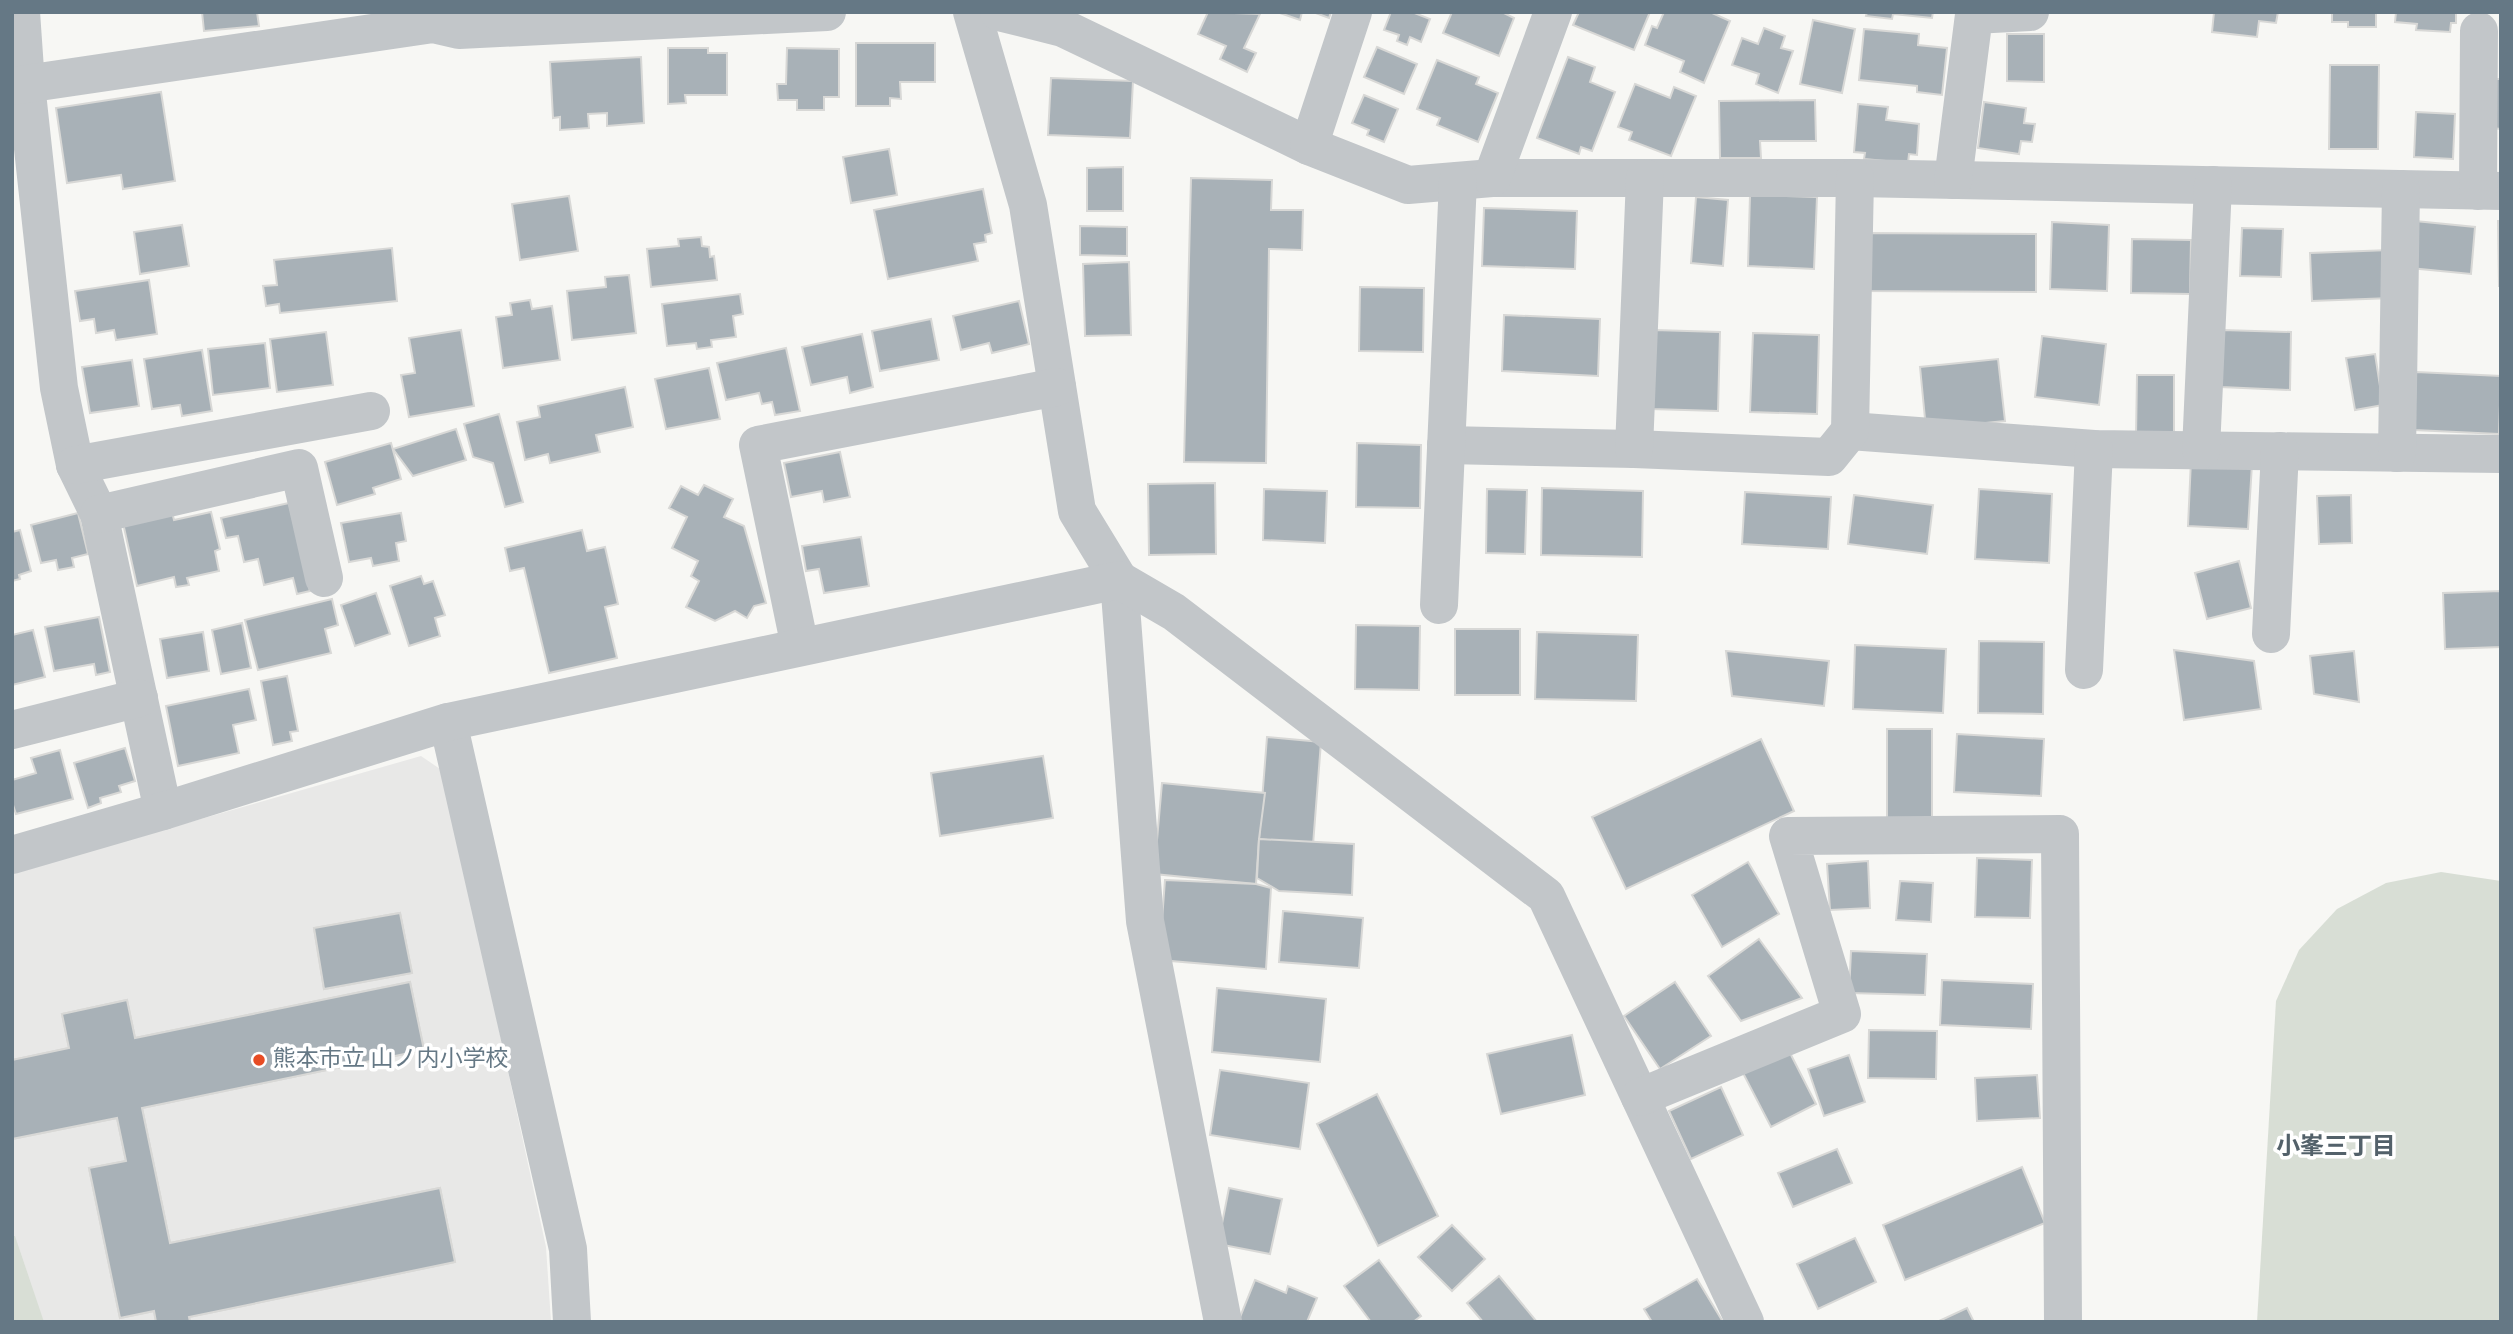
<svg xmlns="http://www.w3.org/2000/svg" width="2513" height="1334" font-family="Overpass,'Noto Sans JP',sans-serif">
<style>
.built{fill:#e8e8e7}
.green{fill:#d8ded5}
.building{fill:#a8b1b7;stroke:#d8d8d6;stroke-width:2}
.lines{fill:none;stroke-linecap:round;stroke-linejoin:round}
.minor{stroke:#c2c6c9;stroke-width:38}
.poi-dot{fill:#e74c24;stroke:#fff;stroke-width:2.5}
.labels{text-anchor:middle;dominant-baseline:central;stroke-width:7;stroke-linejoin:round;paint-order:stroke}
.poi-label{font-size:23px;fill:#657885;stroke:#fff;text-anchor:start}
.neighbourhood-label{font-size:24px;font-weight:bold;fill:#53616a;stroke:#fff}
</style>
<rect width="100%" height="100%" fill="#f7f7f4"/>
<!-- built -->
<path class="built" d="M421,756L443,771L546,1247L551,1322H12V873Z"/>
<!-- green -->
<g class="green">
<path d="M2441,872L2501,881V1322H2257L2276,1001L2299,950L2337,909L2386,883Z"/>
<path d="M12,1236H15L44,1322H12Z"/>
</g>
<!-- building -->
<g class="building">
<path d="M202,12H257L259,26L204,31Z"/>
<path d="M1208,12L1260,14L1244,48L1256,53L1247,72L1220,59L1226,46L1198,34Z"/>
<path d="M1277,12H1302L1300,20Z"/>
<path d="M1313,12H1331L1329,18Z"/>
<path d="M1391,12H1412L1430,19L1421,42L1410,37L1407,45L1397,41L1399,35L1384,30Z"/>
<path d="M1452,12H1502L1514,18L1499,56L1443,33Z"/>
<path d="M1579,12H1650L1634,50L1573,25Z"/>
<path d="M1664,12H1710L1730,21L1704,83L1680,72L1684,61L1645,45L1652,26L1657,28Z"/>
<path d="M1867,12H1933L1932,18L1893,14L1892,19L1866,16Z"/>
<path d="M2214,12H2278L2276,23L2259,21L2257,37L2212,32Z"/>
<path d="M2311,12H2376V27H2348V22H2332V13Z"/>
<path d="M2396,12H2456V23H2451L2450,32L2416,30L2417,24L2395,22Z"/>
<path d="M1813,20L1855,29L1842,93L1800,84Z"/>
<path d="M1764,28L1785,36L1781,48L1793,51L1778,93L1756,84L1759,74L1732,65L1742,38L1758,44Z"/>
<path d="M1864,29L1919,34L1918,45L1947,48L1942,95L1917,92V86L1859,80Z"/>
<path d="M2007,34H2044V82L2007,81Z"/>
<path d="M856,43H935V82H900L901,99L890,98V106H856Z"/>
<path d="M1377,47L1417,64L1404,94L1364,77Z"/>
<path d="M668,48H708V53H727V95H685L686,103L668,104Z"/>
<path d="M787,48L839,49V97H824V110H797V100H778L777,84H786Z"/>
<path d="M641,57L644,123L607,126V113L588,114L589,128L560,130V117L553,118L550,62Z"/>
<path d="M1568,57L1595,67L1590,82L1615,92L1592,151L1581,147L1579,154L1537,138Z"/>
<path d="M1437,60L1479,77L1476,84L1498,93L1478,142L1437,125L1440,118L1417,109Z"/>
<path d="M2330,65H2379L2378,149H2329Z"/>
<path d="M1051,78L1133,81L1130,138L1048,135Z"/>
<path d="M2495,79H2501V129L2492,128Z"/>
<path d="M1635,84L1670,98L1674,87L1696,96L1671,156L1629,140L1632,132L1618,127Z"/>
<path d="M161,92L175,181L123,189L121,175L67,183L56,108Z"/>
<path d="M1364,95L1398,109L1384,142L1367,135L1369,130L1352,123Z"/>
<path d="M1815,100L1816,141H1760L1761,158H1720L1719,101Z"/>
<path d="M1984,102L2026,108L2024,123L2035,124L2032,142L2021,141L2019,154L1978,148Z"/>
<path d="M1858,104L1888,107L1886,120L1919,124L1917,155L1909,154L1908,163L1864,159L1865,153L1854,152Z"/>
<path d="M2416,112L2455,114L2453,159L2414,157Z"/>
<path d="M889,149L897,195L851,203L843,157Z"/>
<path d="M1123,167V211H1087V168Z"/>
<path d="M1191,178L1272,180L1271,210H1303L1302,250L1269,249L1266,463L1184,462Z"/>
<path d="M983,189L992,233L985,235L986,242L974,244L978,261L888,279L874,210Z"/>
<path d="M1750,195L1817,197L1814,269L1748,266Z"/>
<path d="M569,196L578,251L520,260L512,204Z"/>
<path d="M1696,197L1728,200L1723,266L1691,263Z"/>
<path d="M1484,208L1577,211L1575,269L1482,266Z"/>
<path d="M2415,221L2475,227L2471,274L2410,268Z"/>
<path d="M2498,221H2501V286H2499Z"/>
<path d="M2052,222L2109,225L2107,291L2050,289Z"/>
<path d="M182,225L189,266L140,274L134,232Z"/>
<path d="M1080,226L1127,227V256L1080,255Z"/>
<path d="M2242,228L2283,229L2281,277L2240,276Z"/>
<path d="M1863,233L2036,234V292L1862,291Z"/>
<path d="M701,237L702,246L709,247L710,257L714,256L717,280L651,287L647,249L679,246L678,239Z"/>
<path d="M2132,239L2191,240L2190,294L2131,293Z"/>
<path d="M392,248L397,301L280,313L279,304L266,306L263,286L277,285L274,260Z"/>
<path d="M2390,250L2392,298L2312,301L2310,253Z"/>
<path d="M1129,262L1131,335L1085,336L1083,264Z"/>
<path d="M629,275L636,333L572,340L567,291L606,287L605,277Z"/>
<path d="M149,280L157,334L116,340L114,330L96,333L94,319L80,321L75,291Z"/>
<path d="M1360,287L1424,288L1423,352L1359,351Z"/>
<path d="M740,294L743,314L733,316L736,337L711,340L712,347L697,349L696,343L667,346L662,304Z"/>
<path d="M530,300L532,309L552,306L560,360L503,368L496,317L512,315L510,303Z"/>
<path d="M1019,301L1029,344L992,353L989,343L961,350L953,316Z"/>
<path d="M1504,315L1600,319L1598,376L1502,371Z"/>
<path d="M931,319L939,360L880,371L872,331Z"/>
<path d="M461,330L474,406L409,417L401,375L415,373L409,338Z"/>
<path d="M1654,330L1720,332L1718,411L1651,409Z"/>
<path d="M2222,330L2291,332L2290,390L2221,387Z"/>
<path d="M326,332L333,385L277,392L270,339Z"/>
<path d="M1753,333L1819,335L1817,414L1750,412Z"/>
<path d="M862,334L873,387L850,393L847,377L811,385L802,347Z"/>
<path d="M2042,336L2106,344L2099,405L2035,397Z"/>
<path d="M265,343L270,388L213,395L208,349Z"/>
<path d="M786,348L800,411L775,415L772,402L762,404L759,393L726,400L717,363Z"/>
<path d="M202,350L212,411L182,416L180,405L152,409L144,359Z"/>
<path d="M2375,354L2383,405L2355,410L2346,358Z"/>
<path d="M1998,359L2005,421L1926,429L1920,367Z"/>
<path d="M132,360L139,406L90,413L82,367Z"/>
<path d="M709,368L720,419L666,429L655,379Z"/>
<path d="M2416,372L2501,376L2499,434L2414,430Z"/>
<path d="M2137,375H2174V437H2136Z"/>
<path d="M625,387L633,427L596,435L600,452L550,463L548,454L525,460L517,422L540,417L538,406Z"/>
<path d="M499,414L523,502L505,507L493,463L473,457L464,424Z"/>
<path d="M456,429L466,460L413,476L393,449Z"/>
<path d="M391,443L401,479L373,488L375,494L337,505L325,462Z"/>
<path d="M1357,443L1421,445L1420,508L1356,507Z"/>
<path d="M840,452L850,497L824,502L822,491L791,497L784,463Z"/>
<path d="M2191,460L2252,464L2248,529L2188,526Z"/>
<path d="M1215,483L1216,554L1149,555L1148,484Z"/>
<path d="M704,485L733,499L724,517L744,526L766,603L754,606L747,618L735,611L715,621L686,607L699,581L691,576L698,561L672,548L687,517L669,508L681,486L698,495Z"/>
<path d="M1542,488L1643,491L1642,557L1541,555Z"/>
<path d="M1264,489L1327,491L1325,543L1263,540Z"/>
<path d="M1487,489L1527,490L1525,554L1486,553Z"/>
<path d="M1979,489L2052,494L2049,563L1975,559Z"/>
<path d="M1745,492L1831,497L1828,549L1742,544Z"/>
<path d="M1854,495L1933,505L1927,554L1848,544Z"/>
<path d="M2351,495L2352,543L2319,544L2317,496Z"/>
<path d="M289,503L310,591L297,594L293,578L264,585L258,559L244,562L238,536L226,538L221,518Z"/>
<path d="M172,512L174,520L211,512L220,549L215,551L219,571L187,578L189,585L176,587L174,577L137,586L123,523Z"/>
<path d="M78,513L88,554L72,558L74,567L58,570L56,560L41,563L31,525Z"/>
<path d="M401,513L406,541L396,543L399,561L373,566L371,558L349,562L341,523Z"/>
<path d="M20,530L31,571L19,575L20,579L12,581V532Z"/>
<path d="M582,530L587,551L605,547L618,604L605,607L617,658L549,673L524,568L510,571L505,548Z"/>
<path d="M861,537L869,586L824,593L819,569L806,571L802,546Z"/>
<path d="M2239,561L2251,608L2207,619L2195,573Z"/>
<path d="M421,576L424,584L433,581L445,615L435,618L440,636L409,646L390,586Z"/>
<path d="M2501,591V647L2445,649L2443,593Z"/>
<path d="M376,593L390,634L355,646L341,605Z"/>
<path d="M332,599L338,625L325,629L331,653L258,670L245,620Z"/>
<path d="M99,617L110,672L96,675L94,664L54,671L45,627Z"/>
<path d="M242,623L251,668L221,674L212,630Z"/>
<path d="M1356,625L1420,626L1419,690L1355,689Z"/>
<rect x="1455" y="629" width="65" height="66"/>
<path d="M33,630L45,677L12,685V635Z"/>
<path d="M203,632L209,671L167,678L160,639Z"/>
<path d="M1537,632L1638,635L1636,701L1535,699Z"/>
<path d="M1979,641L2044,642L2043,714L1978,713Z"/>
<path d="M1855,645L1946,649L1943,713L1853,709Z"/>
<path d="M2174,650L2254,661L2261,709L2184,720Z"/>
<path d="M1726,651L1829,661L1824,706L1732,696Z"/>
<path d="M2354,651L2359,702L2314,694L2310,656Z"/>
<path d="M287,676L298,731L290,732L292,741L273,745L261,681Z"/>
<path d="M249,689L256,720L233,725L239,753L178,766L166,706Z"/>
<rect x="1887" y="729" width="45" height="96"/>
<path d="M1957,734L2044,739L2041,796L1954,792Z"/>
<path d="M1267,737L1321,742L1313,845L1259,839Z"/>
<path d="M1761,739L1794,811L1626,889L1592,817Z"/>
<path d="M125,748L135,781L119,786L121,792L100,798L101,803L88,808L74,763Z"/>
<path d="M60,750L73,799L16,814L12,802V780L36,773L31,758Z"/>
<path d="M1043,756L1053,818L940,836L931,773Z"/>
<path d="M1162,783L1265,793L1259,839L1256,884L1154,874Z"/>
<path d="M1259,839L1354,844L1352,895L1279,891L1257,878Z"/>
<path d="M1977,858L2032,860L2030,918L1975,917Z"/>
<path d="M1868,861L1870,908L1830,910L1827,864Z"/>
<path d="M1748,862L1779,914L1722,947L1692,895Z"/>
<path d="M1165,880L1256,884L1271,888L1266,969L1159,960Z"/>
<path d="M1900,881L1933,883L1931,922L1896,920Z"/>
<path d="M1283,911L1363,918L1359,968L1279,962Z"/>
<path d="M400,913L412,973L324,989L314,928Z"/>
<path d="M400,913L412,973L324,989L314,928Z"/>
<path d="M1759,939L1802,998L1741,1021L1708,976Z"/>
<path d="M1851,951L1927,954L1925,995L1849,993Z"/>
<path d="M1942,980L2033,984L2031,1029L1940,1025Z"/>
<path d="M410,982L424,1050L142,1108L170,1243L440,1188L455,1262L189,1317L190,1322H156L154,1311L120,1318L89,1168L126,1161L117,1118L12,1139V1060L69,1048L62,1014L127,1000L135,1038Z"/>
<path d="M410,982L424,1050L142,1108L170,1243L440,1188L455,1262L189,1317L190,1322H156L154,1311L120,1318L89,1168L126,1161L117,1118L12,1139V1060L69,1048L62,1014L127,1000L135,1038Z"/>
<path d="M1675,982L1711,1036L1660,1069L1624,1016Z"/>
<path d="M1217,988L1326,999L1320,1062L1212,1052Z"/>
<path d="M1869,1030L1937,1031L1936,1079L1868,1078Z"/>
<path d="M1572,1035L1585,1095L1501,1114L1487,1054Z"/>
<path d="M1788,1049L1816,1104L1771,1127L1743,1073Z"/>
<path d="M1849,1055L1865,1102L1824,1116L1808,1069Z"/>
<path d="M1220,1070L1309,1083L1300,1149L1210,1135Z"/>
<path d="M2037,1075L2040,1118L1977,1121L1975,1078Z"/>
<path d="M1721,1087L1743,1135L1691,1159L1669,1111Z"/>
<path d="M1377,1094L1438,1216L1378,1246L1317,1124Z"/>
<path d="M1837,1149L1852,1183L1793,1207L1778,1173Z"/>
<path d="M2022,1167L2045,1223L1905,1280L1883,1225Z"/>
<path d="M1229,1188L1282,1199L1270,1254L1218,1244Z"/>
<path d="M1452,1225L1485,1259L1452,1291L1418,1257Z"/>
<path d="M1855,1238L1876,1282L1818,1309L1797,1264Z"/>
<path d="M1379,1260L1421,1316L1413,1322H1371L1344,1286Z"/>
<path d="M1499,1276L1537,1322H1483L1467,1303Z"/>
<path d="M1697,1279L1723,1322H1652L1644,1309Z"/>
<path d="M1255,1280L1286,1293L1288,1286L1317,1298L1307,1322H1238Z"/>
<path d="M1967,1308L1974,1322H1937Z"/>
</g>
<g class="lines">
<!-- minor -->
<g class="minor">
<path d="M21,12L26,84L59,388L75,465L99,514L163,811"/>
<path d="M972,12L1028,205L1077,511L1119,580L1145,921L1223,1322"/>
<path d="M999,12L1063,28L1309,146L1408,185L1492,178H1855L2501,191"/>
<path d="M12,86L433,24L459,30L827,12"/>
<path d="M1309,146L1353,12"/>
<path d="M1492,178L1553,12"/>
<path d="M1953,180L1974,15L2030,12"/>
<path d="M2478,191L2479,31"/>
<path d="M1850,431L2094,449L2501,454"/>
<path d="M1446,445L1634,449L1829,457L1850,431L1855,178"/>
<path d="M1634,449L1645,178"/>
<path d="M2201,450L2213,185"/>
<path d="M2397,453L2401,189"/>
<path d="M75,465L371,411"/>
<path d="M99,514L299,468L324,578"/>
<path d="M1439,605L1458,181"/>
<path d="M2271,634L2280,451"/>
<path d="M800,647L758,445L1057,387"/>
<path d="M2084,670L2094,449"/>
<path d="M448,722L568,1249L572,1322"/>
<path d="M12,730L139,698"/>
<path d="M12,855L163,811L448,722L1119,580L1174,612L1546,896L1745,1322"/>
<path d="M1640,1097L1842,1014L1788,836L2060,834L2063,1322"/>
</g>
</g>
<!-- markers -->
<circle class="poi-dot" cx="259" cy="1060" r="7"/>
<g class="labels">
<!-- poi labels -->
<g class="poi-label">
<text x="273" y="1060">熊本市立 山ノ内小学校</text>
</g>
<!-- neighbourhood labels -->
<g class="neighbourhood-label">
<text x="2336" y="1148">小峯三丁目</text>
</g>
</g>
<!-- border -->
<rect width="2513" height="1334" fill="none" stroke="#657885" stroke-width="28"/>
</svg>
